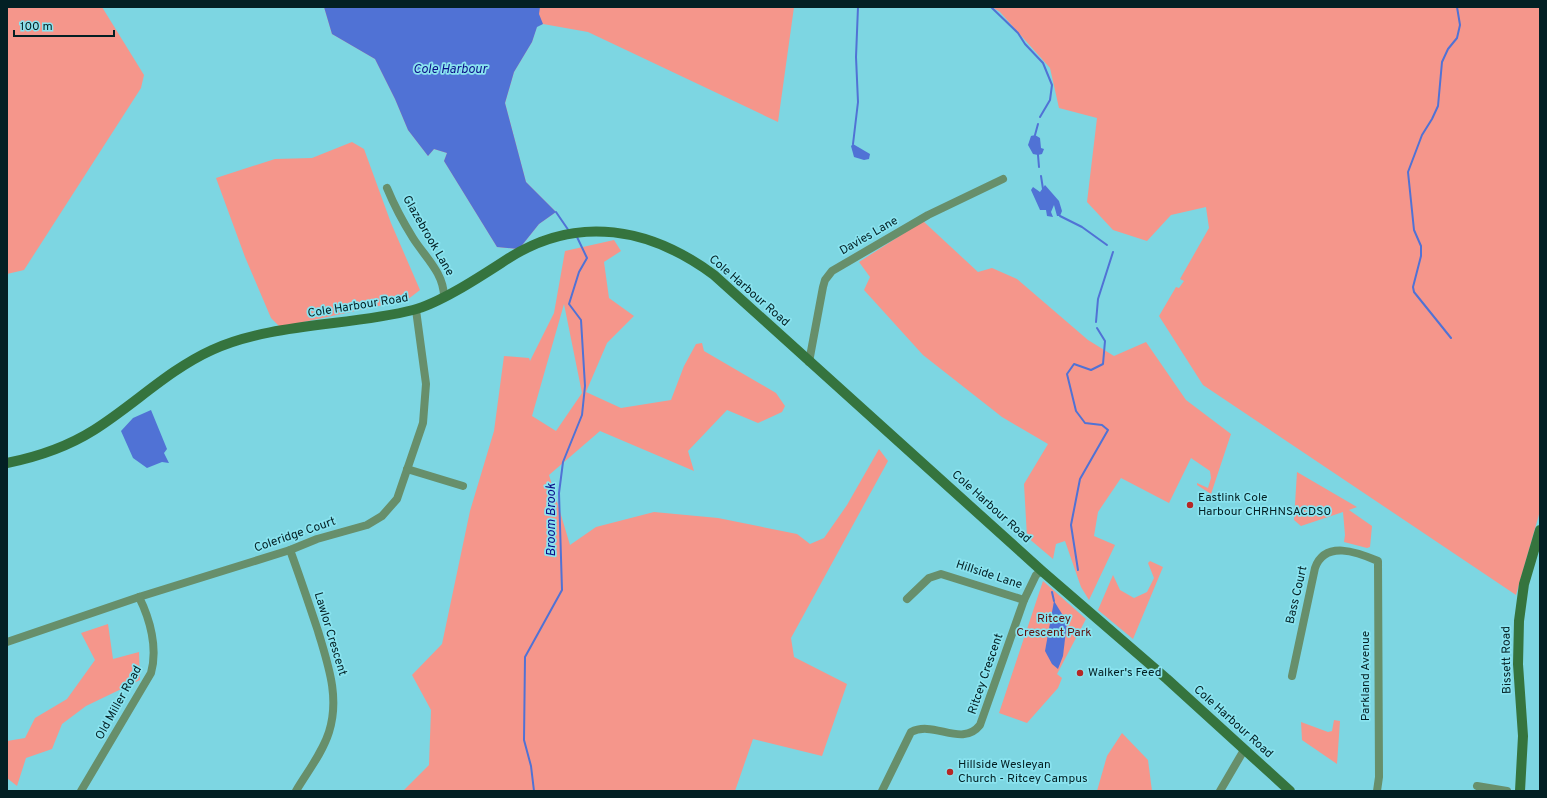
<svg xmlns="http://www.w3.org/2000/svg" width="1547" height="798" font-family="Overpass,sans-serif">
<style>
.green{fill:#f5968b;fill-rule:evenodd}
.water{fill:#5072d5}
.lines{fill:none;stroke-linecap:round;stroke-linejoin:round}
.stream{stroke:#5072d5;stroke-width:2}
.street{stroke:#678f6b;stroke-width:8}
.secondary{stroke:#35743e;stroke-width:10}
.poi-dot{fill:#b62725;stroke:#8ae3ef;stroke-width:1.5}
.labels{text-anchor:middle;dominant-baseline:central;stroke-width:3.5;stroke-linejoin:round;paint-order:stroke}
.street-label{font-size:12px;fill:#032024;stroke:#8ae3ef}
.poi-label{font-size:12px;fill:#032024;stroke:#8ae3ef;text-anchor:start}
.park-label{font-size:12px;fill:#601210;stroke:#8ae3ef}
.water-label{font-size:13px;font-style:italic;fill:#0b0e88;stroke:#8ae3ef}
</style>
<rect width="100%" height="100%" fill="#7dd6e2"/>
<!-- green -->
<g class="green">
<path d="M7,7H102L144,75L141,88L24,270L7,274Z"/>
<path d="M324,7H794L778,122L588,32L543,24L537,26L532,42L514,72L505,103L526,182L556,212L539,224L519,249L497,247L444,161L447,153L434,149L428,156L408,130L395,99L375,59L332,34Z"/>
<path d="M992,7H1540V511L1516,595L1203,385L1159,316L1176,287L1179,288L1184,281L1180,279L1209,228L1206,207L1171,215L1147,241L1113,230L1087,202L1097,118L1059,108L1050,68L1000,12Z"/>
<path d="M352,142L364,149L391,223L420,290L407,300L280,327L271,318L245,257L216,178L275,159L312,158Z"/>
<path d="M923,221L978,272L992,268L1017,279L1088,340L1114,356L1146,342L1186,400L1231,434L1211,494L1197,485V483L1208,488L1211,478L1210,471L1191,458L1169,503L1121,478L1098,512L1094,536L1115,545L1089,600L1081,587L1065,541L1056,544L1053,559L1027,537L1024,484L1048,444L1002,417L923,355L864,290L870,277L859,262Z"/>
<path d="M614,240L621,251L604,262L609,298L634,316L607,343L586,392L621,408L671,400L684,366L696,344L702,343L704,351L776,393L785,406L782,412L758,423L727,410L688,451L694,471L600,431L549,475L570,545L596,527L654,512L718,518L797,534L810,544L824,538L847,505L879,449L888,461L791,638L794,657L847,684L822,756L753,739L735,791H403L429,765L431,710L412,675L442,644L470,511L494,431L504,356L529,358L530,361L554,313L565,251ZM564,304L582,393L556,431L532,416Z"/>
<path d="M1297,472L1357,507L1349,510L1372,526L1370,547L1367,548L1344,542L1345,535L1343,512L1301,526L1294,520Z"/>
<path d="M1150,561L1163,567L1133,639L1098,610L1113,575L1120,590L1134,598L1147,592L1154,578L1148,563Z"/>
<path d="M1043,581L1086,619L1057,674L1062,678L1058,688L1027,723L999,713Z"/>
<path d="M108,624L113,659L139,652L140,680L86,706L62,724L52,749L26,758L17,786L7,778V741L25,738L35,718L67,699L95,660L81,633Z"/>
<path d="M1334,720L1340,721L1337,764L1302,740L1301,722L1328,732L1332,731Z"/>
<path d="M1122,733L1148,760L1152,791H1097L1107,756Z"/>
</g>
<!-- water -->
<g class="water">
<path d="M324,7H540L539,14L543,24L537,27L532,42L514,72L505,103L526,182L556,212L539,224L519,249L497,247L444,161L447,153L434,149L428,156L408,130L395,99L375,59L332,34Z"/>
<path d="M1035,135L1040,138L1041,148L1044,149L1042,154L1038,155L1033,154L1028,145L1031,136Z"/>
<path d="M853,144L870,154L869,159L864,160L854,157L851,146Z"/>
<path d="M1045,185L1059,201L1062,211L1060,216H1057L1054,205L1051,212L1053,217L1047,216L1046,210H1040L1031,190L1033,187L1040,192Z"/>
<path d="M151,410L167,449L164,453L169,463L162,462L147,468L133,458L121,431L133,418Z"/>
<path d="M1054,601L1067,622L1063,656L1058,669L1052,664L1045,651Z"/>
</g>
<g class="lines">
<!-- stream -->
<g class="stream">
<path d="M991,7L1018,33L1025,44L1043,63L1052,85L1050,100L1040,117"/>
<path d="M1035,135L1038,124"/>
<path d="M853,144L858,102L856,57L858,7"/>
<path d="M1038,155L1039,167"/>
<path d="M1041,176L1043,189"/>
<path d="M556,212L569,231"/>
<path d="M1060,216L1082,227L1107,245"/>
<path d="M1096,322L1098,299L1113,252"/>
<path d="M1451,338L1414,292L1413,287L1421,256V246L1414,230L1408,172L1422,135L1432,119L1438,106L1442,62L1448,49L1457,38L1460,25L1457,7"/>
<path d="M1078,570L1071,525L1080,479L1108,430L1102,425L1085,423L1076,411L1067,374L1074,364L1091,370L1103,364L1105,341L1097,328"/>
<path d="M1052,592L1054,601"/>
<path d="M534,791L531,766L524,740L525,657L562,590L559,493L563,462L582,415L585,386L581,320L569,304L579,272L587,258L577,237"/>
</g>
<!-- street -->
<g class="street">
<path d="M387,188C394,205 403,222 413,238C425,257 444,273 444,297"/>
<path d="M809,362L823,287L825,280L832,271L928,215L1003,179"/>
<path d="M407,469L463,486"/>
<path d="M290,550C300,577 309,604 318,631C328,665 340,697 329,732C322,754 307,772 296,791"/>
<path d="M907,599L929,578L941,574L1024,600"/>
<path d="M7,642L139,597L290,550L317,539L367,525L382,516L397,499L423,423L426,384L416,310"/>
<path d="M1292,676L1315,568C1325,540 1357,552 1378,561L1379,777L1377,791"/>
<path d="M1477,786L1507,791"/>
<path d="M81,791L151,673C158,648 150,619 139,597"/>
<path d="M882,791L911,732C934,720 962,748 980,725L1024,600L1036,575L1042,571"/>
<path d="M1220,791L1244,750"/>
</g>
<!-- secondary -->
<g class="secondary">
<path d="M7,463C37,457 67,447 94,430C134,405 168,370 212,350C270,323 351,326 413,310C441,303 484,274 509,258C578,214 651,228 714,275L1042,571L1167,679L1290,791"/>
<path d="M1520,791L1523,736L1518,664L1519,621L1524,584L1540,530"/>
</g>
</g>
<!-- markers -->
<g class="poi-dot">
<circle cx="1190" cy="505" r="4"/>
<circle cx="1080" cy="673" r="4"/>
<circle cx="950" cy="772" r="4"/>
</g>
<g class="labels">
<!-- street labels -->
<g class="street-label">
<text transform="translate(428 236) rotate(60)">Glazebrook Lane</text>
<text transform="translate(869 236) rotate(-30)">Davies Lane</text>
<text transform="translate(749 291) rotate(41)">Cole Harbour Road</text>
<text transform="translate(358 306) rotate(-9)">Cole Harbour Road</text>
<text transform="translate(991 507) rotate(42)">Cole Harbour Road</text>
<text transform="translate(295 535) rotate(-19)">Coleridge Court</text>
<text transform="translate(989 575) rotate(18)">Hillside Lane</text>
<text transform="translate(1297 595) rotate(-77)">Bass Court</text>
<text transform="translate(330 634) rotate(73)">Lawlor Crescent</text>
<text transform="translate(1507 660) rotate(-91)">Bissett Road</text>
<text transform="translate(986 674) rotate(-71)">Ritcey Crescent</text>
<text transform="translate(1366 676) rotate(-90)">Parkland Avenue</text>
<text transform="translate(119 703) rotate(-61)">Old Miller Road</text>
<text transform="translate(1233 722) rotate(42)">Cole Harbour Road</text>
</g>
<!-- poi labels -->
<g class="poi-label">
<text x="1198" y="498">Eastlink Cole<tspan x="1198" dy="14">Harbour CHRHNSACDS0</tspan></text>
<text x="1088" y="673">Walker's Feed</text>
<text x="958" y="765">Hillside Wesleyan<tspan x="958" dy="14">Church - Ritcey Campus</tspan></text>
</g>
<!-- park labels -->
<g class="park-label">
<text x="1054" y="619">Ritcey<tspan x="1054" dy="14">Crescent Park</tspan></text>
</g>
<!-- water labels -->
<g class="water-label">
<text x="450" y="70">Cole Harbour</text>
<text transform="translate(552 520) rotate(-90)">Broom Brook</text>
</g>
</g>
<!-- border -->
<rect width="1547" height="798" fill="none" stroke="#032024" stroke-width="16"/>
<!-- scale -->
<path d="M14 30v6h100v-6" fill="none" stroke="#032024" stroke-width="2"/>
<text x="20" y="30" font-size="12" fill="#032024" stroke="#8ae3ef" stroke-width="3" paint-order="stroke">100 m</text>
</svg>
